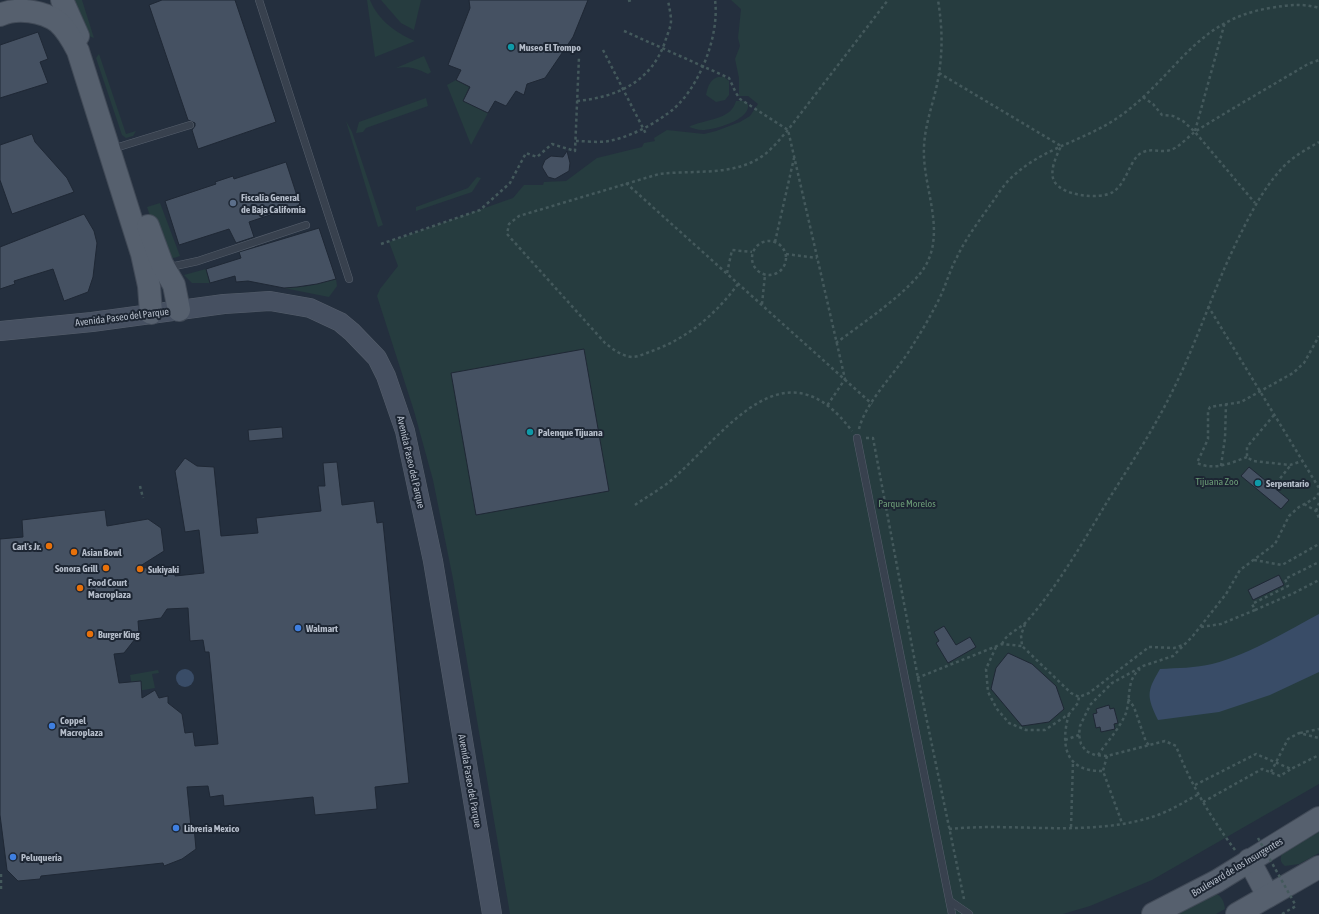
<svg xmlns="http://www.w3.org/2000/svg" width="1319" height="914" font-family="'Asap Condensed',sans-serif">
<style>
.green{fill:#263c3f}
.water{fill:#394c67}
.building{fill:#455162;stroke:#1f2835;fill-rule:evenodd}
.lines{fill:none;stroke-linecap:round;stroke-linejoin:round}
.lane-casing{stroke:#565f6c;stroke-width:8}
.secondary-casing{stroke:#565f6c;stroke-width:20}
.primary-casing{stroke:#414a57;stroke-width:24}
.path{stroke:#44595c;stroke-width:2.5;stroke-dasharray:3 3;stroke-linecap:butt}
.lane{stroke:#38414e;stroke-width:7}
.secondary{stroke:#465061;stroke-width:19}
.primary{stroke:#56606e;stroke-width:22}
.path-bridge{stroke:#44595c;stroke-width:2.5;stroke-dasharray:3 3;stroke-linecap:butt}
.culture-dot{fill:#0f9aa8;stroke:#1d2633;stroke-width:1.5}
.service-dot{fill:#5c6f8a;stroke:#1d2633;stroke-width:1.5}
.food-dot{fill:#e8710a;stroke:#1d2633;stroke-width:1.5}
.shop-dot{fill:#3f7fe0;stroke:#1d2633;stroke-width:1.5}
.labels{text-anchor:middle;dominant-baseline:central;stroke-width:4;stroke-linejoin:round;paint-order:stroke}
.poi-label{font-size:10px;font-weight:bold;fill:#b4bcc9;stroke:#1d2633;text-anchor:start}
.street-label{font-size:10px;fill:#b4bcc9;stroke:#1d2633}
.park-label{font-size:10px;fill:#6b9a76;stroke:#1d2633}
</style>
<rect width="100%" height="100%" fill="#242f3e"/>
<!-- green -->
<g class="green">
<path d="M73,0H82L94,38L89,36L83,18Z"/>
<path d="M367,0H370C378,20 396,33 415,41L375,57Z"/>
<path d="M381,0H421L414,30L401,23Z"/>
<path d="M731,0H1319V784L1152,880L1090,906L1063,914H510L453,579L433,480L414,411L377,296L380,289L398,266L389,242L513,198L524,185H543L544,182L566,181L597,158L642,147L644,143L655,141L654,138L667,130L704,134L716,131L740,122L750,116L758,104L748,96H739V78L735,59L740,46L738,38L741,9Z"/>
<path d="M99,54L126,134L136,131L133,136L126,138L122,135L96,58Z"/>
<path d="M424,56L431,72L428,74C416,68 409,66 396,68Z"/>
<path d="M718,77H724L729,81V95L725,100L716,102L706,95C708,87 709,80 718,77Z"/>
<path d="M456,80L469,87L463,101L488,113L471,145L447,85Z"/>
<path d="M426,98L428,106L366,128L363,132L356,133L359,122Z"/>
<path d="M736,101H744L748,104C751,120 714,130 702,130C698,130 693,128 689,127C703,119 731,121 736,101Z"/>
<path d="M346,121L352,132L383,225L378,227Z"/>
<path d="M477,177L481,178L472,192L416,211V207L468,188Z"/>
<path d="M160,203L180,256C173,259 171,258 164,256L147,207Z"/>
<path d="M206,269L210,283H192L184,275Z"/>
<path d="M336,279L337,286L329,297L284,288L308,286Z"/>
<path d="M158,670L159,673L152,674L155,688L121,694L132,686L130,675Z"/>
<path d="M1319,832V853L1299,864L1285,866C1280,862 1280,859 1282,853Z"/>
<path d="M1213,894C1222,894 1224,902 1225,909L1216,914H1175Z"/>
</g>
<!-- water -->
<g class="water">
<path d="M1319,614V672L1270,695L1219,712L1158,720C1146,696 1147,691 1160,669C1177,668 1196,668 1212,664C1248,655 1287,631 1319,614Z"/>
<circle cx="185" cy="678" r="9"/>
</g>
<!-- building -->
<g class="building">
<path d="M162,0H235L276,122L198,149L192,130L195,126V123L188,120L149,5Z"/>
<path d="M469,0H588L573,37L545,78L527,84L524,95L516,91L506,106L495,101L488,113L463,101L470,87L456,80L461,70L448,65L470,8Z"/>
<path d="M38,32L48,59L40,62L48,83L0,98V45Z"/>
<path d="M32,134L35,142L67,178L74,192L12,214L0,180V145Z"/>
<path d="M567,151L570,163L569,171L555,179L548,177L542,167L545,160L551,156L563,157Z"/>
<path d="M286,162L300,205L249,222L254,237L236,243L229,229L179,245L165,201L216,184L215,182L233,176L234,179Z"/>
<path d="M84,214L94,231L97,243L93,277L88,292L64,301L53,269L14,281L15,284L0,289V247Z"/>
<path d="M319,228L336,279L317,284L297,287L284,288L248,281L236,282L235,276L210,283L206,269L241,258L239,252Z"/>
<path d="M584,349L609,491L476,515L451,373Z"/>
<path d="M282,427L283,438L249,441L248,430Z"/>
<path d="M185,458L197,466L214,467L221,536L258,533L256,518L321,511L318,486H325L323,463L337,462L342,505L374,501L377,523L383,522L409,783L375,787L377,809L315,815L313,797L224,806L223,795L210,797L208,786L187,787L191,827H194L196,849L182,859L164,866L163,863L41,876L40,879L18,881L7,870L0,815V539L23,537L22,520L105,510L107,526L148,519L161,528L164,551L137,568L175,567V576L204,573L199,530L185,532L175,471ZM188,608L190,641L203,640L205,652H209L218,744L195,746L193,732L185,733L182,714L168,703V696L159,698L155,690L142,698L141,681L119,683L114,654L124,653L139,634L138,621L161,618L167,609Z"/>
<path d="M1249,467L1289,500L1281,509L1241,476Z"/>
<path d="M1279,575L1284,585L1253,600L1248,590Z"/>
<path d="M944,626L956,645L970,637L976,647L948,663L936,643L939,641L934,632Z"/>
<path d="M1008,653L1032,664L1056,686L1064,709L1049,722L1022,726L991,689L996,668Z"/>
<path d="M1109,705L1110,709L1114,708L1118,723L1114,724L1115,729L1101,732L1100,727L1096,728L1093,714L1097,713L1096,709Z"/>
</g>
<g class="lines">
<defs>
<g id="lane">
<path d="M259,0L349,279"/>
<path d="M112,149L190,125"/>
<path d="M167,265L175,266L198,261L306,225"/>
<path d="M857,438L952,914"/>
<path d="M950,901L969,914"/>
</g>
<path id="secondary" d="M0,331L92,322L224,304L270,301L310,308L340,322L352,332L377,358L386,376L405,431L433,561L492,914"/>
<g id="primary">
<path d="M62,0L78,36"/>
<path d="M0,15C17,7 43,11 58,22C67,30 73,41 78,51L142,254L149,286L151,313"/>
<path d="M148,226L162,264L174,285L179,310"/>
<path d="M1249,860L1268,896"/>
<path d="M1153,914L1217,881L1319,818"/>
<path d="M1237,914L1319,867"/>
</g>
</defs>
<!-- lane casing -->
<use href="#lane" class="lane-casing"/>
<!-- secondary casing -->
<use href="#secondary" class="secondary-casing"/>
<!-- primary casing -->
<use href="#primary" class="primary-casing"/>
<!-- path -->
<g class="path">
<path d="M628,1L632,0"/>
<path d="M624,31L729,78L736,93L740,99L788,130L845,379L827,406"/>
<path d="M603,50L646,134"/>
<path d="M939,73L1061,146C1057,155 1049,170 1054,181C1062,196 1099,200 1113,192C1128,182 1130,157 1143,152C1155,147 1162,155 1175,148C1182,144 1189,136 1196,131C1233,108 1271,86 1308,64L1319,60"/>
<path d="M1143,97L1153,104L1162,115L1173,116L1183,121L1195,132L1255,203"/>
<path d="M577,101C617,97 651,82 665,42C667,35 671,27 671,21C671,14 669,7 668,0"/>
<path d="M1195,131L1225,22"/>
<path d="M576,141C586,141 599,143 609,141C629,137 651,126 667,114C698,93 720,36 715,0"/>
<path d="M626,183L872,404"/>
<circle cx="769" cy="258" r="17"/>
<path d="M775,242L794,158"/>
<path d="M381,244L480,210L510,183L526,153L537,157L552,144L575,151L579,57"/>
<path d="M786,254L817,258"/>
<path d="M727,273L732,250L752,252"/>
<path d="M738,284C716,314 688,338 652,351C646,353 639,357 632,357C621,356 613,349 605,343L507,234L509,224L519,216L659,174C690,170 729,176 758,159C770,152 779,140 788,130L888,0"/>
<path d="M762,304L765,275"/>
<path d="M1208,306L1319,488"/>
<path d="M836,343C860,325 914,289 927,263C945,227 922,185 924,147C925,121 936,97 939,73C943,48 942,25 938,0"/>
<path d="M1274,415L1247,447V457L1253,461L1290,465L1302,461"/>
<path d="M859,429C866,401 896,373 911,348C922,331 933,312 942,293C947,281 951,268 957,257C966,238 979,221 991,204C997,196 1002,187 1009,180C1041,147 1087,141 1123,114C1177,74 1196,20 1270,8C1289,5 1301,3 1319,8"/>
<path d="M866,438H873L918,678L964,899"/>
<path d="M1247,457C1231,463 1214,471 1197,463L1208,439V411L1210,407L1241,402L1293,373L1304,363L1319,336"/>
<path d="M1221,466L1225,438L1226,404"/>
<path d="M140,486L143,498"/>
<path d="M1275,489L1278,481L1290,466"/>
<path d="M1304,504L1316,511L1319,518"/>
<path d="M635,505C649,495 665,487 677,475C730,427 786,343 852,431"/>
<path d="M1316,511L1319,503"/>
<path d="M1254,560L1282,565L1319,544"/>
<path d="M1255,610L1294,593L1319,580"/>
<path d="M1025,624L1021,635L1022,646L1071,693L1079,697L1089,693L1149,647L1174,648L1183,645"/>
<path d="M1201,627L1221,624L1255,610L1252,604L1288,586L1285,579L1319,562"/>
<path d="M1002,644C1007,632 1020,630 1028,620C1059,584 1083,542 1107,502C1130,465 1154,429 1173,390C1198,340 1214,287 1239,237C1252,211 1264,187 1284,166C1294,156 1307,149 1319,142"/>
<path d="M996,647L986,669L988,692L997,709L1009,723L1026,730H1045L1069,714L1078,703L1079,697"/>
<path d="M917,678L1002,644L1022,646"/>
<path d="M1128,699L1134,707L1146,742L1149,745"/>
<path d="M1069,714C1060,745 1065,772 1103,771"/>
<path d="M1300,733L1319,729"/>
<path d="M1065,740L1079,735"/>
<path d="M1098,755C1107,742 1120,728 1126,713C1131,697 1126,680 1140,669"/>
<path d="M1107,756L1103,771L1122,823"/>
<path d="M1271,772L1288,739L1299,733L1319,738"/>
<path d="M1195,785L1256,754L1291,769L1319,755"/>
<path d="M1203,802L1262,769L1280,776L1291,769"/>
<path d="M1071,827L1073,762"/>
<path d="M949,829C1017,822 1089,838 1155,816C1170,811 1184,802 1199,794"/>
<path d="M214,830L215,836"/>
<path d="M1235,850C1211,818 1190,783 1176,746L1165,741L1107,756L1095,755L1086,751L1081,744L1079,735L1080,726L1090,705L1112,683L1143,666L1173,656L1192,637L1226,594L1240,570L1275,544L1289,516L1299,507L1315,498L1319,493"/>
<path d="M1,889V871"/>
<path d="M1282,914L1296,906"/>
</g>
<!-- lane -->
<use href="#lane" class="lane"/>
<!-- secondary -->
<use href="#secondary" class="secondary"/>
<!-- primary -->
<use href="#primary" class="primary"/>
<!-- path-bridge -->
<path class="path-bridge" d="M1258,838L1296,906"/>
</g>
<!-- markers -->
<g class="culture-dot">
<circle cx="511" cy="47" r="4"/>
<circle cx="530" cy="432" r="4"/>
<circle cx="1258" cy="483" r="4"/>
</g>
<circle class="service-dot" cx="233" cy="203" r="4"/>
<g class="food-dot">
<circle cx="49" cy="546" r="4"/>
<circle cx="74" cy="552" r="4"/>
<circle cx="106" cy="568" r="4"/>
<circle cx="140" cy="569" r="4"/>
<circle cx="80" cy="588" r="4"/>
<circle cx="90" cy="634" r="4"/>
</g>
<g class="shop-dot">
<circle cx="298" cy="628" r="4"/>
<circle cx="52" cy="726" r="4"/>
<circle cx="176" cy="828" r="4"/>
<circle cx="13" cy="857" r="4"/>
</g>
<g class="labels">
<!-- poi labels -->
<g class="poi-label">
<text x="519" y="47">Museo El Trompo</text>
<text x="241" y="197">Fiscalia General<tspan x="241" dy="12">de Baja California</tspan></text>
<text x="538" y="432">Palenque Tijuana</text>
<text x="1266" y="483">Serpentario</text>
<text x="41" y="546" text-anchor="end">Carl's Jr.</text>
<text x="82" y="552">Asian Bowl</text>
<text x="98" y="568" text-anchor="end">Sonora Grill</text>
<text x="148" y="569">Sukiyaki</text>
<text x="88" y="582">Food Court<tspan x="88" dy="12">Macroplaza</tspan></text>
<text x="306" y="628">Walmart</text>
<text x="98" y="634">Burger King</text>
<text x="60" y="720">Coppel<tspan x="60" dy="12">Macroplaza</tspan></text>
<text x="184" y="828">Libreria Mexico</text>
<text x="21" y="857">Peluquería</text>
</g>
<!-- street labels -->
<g class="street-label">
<text transform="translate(122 317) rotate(-7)">Avenida Paseo del Parque</text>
<text transform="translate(411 462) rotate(77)">Avenida Paseo del Parque</text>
<text transform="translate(470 781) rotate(80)">Avenida Paseo del Parque</text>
<text transform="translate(1237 867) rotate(-31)">Boulevard de los Insurgentes</text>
</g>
<!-- park labels -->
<g class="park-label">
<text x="1217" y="481">Tijuana Zoo</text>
<text x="907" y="503">Parque Morelos</text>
</g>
</g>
</svg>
